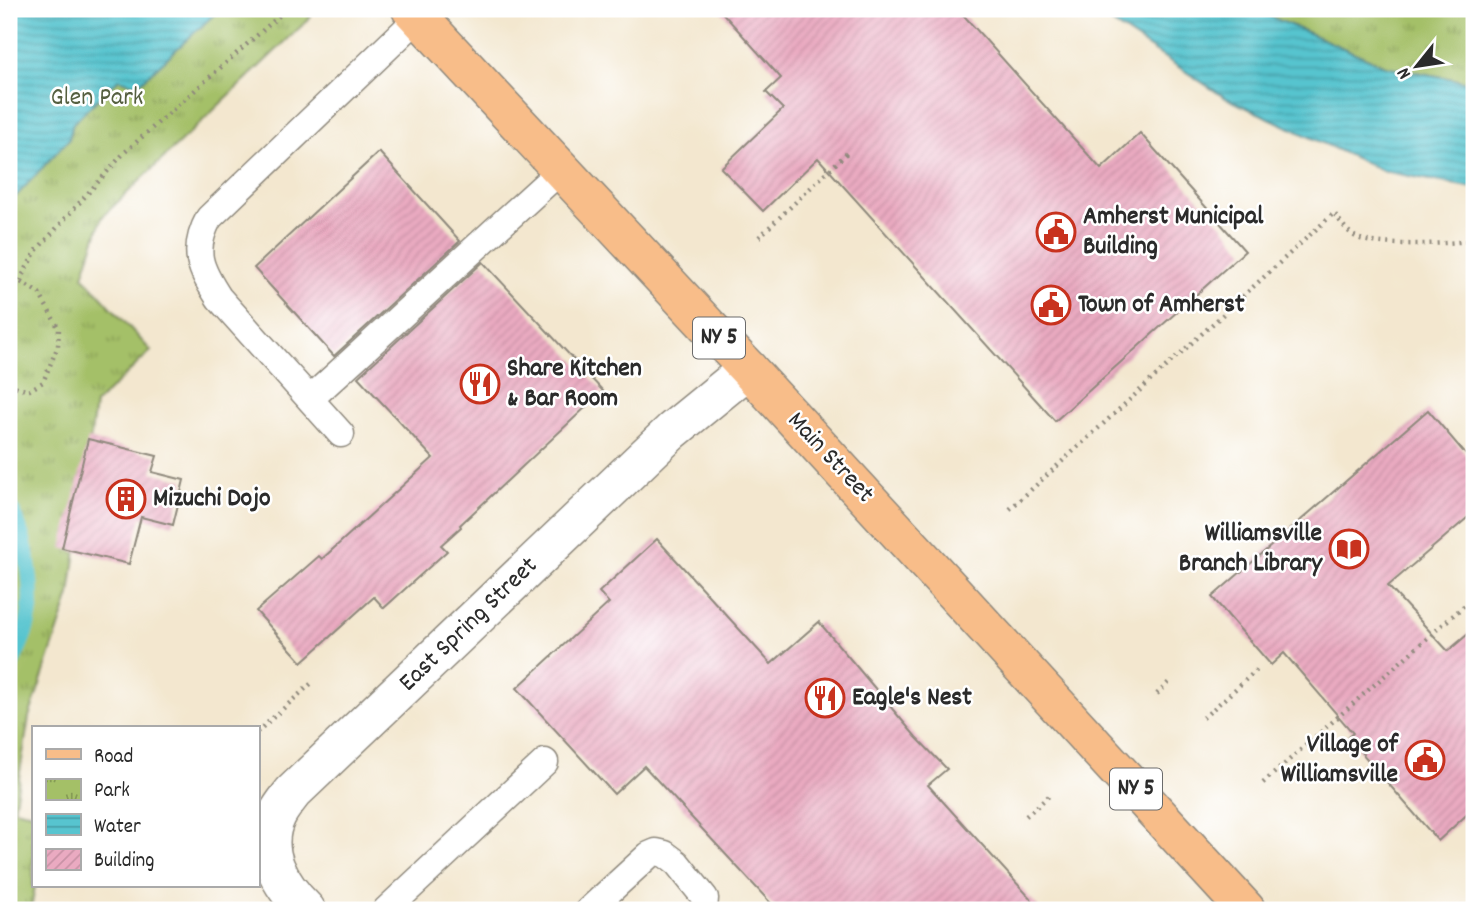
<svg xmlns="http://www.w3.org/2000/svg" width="1483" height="919" font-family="Dekko,sans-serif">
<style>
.park{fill:url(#park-tufts);stroke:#687649;stroke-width:2}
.water{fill:url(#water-rules);stroke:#41787d;stroke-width:2}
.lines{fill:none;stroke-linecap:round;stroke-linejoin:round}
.stream{stroke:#57c4cf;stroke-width:16}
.building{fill:url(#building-hatch)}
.service-casing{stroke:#8f897d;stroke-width:29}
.minor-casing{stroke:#8f897d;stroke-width:41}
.primary-casing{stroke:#8f897d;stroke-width:41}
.path{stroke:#8f897d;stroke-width:4.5;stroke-dasharray:2 5;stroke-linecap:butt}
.service{stroke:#fff;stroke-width:26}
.minor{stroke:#fff;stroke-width:38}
.primary{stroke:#f8bd89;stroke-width:38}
.labels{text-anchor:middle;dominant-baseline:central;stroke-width:5;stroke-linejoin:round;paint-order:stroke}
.shield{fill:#fff;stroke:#6b6b6b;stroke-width:2}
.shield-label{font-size:24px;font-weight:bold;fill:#2b2b2b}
.park-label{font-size:26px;fill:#555f40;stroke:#fff}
.poi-label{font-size:26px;font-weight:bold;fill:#2b2b2b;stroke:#fff;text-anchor:start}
.street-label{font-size:26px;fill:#2b2b2b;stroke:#fff}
</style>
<defs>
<pattern id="park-tufts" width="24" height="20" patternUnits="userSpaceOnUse" patternTransform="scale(1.75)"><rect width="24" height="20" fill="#a4c067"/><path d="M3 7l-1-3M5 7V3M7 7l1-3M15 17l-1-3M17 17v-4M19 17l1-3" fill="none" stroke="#869c55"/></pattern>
<pattern id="water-rules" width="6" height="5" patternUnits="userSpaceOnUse" patternTransform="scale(1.75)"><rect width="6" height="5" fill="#57c4cf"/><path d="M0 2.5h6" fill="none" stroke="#489fa8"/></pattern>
<pattern id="building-hatch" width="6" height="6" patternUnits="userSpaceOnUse" patternTransform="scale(1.75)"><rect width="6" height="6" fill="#eaaac1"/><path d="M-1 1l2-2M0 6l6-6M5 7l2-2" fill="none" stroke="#c992a6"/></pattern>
</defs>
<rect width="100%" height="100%" fill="#fff"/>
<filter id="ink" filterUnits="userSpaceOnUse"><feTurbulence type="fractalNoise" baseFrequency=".0143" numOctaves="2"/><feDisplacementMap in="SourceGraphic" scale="14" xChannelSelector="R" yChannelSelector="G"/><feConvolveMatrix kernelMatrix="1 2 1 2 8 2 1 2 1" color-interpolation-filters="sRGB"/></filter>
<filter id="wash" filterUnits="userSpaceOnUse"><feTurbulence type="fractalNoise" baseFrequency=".00686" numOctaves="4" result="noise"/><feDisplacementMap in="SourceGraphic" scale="28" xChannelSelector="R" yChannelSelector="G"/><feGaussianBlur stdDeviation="1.57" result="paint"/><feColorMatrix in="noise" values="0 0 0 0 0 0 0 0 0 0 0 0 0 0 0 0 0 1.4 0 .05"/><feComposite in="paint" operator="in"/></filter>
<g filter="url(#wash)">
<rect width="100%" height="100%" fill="#f3e7cf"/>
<!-- park -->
<g class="park">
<path d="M9,9H304L311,17L102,217L83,276L151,351L95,404L70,595L29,717L14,809L33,813V886H35L31,910H9Z"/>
<path d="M1253,9H1474V83L1385,66Z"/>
</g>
<!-- water -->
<g class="water">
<path d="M9,9H220L138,85L119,79L73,123L69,139L9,204Z"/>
<path d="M1091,9H1253L1385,66L1474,83V188L1383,171L1226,98Z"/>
</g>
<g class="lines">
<!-- stream -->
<path class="stream" d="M9,506C27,537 37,594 26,629C22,643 14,657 9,670"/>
</g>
<g id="blocks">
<!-- building -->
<g class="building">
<path d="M719,9H958L1101,169L1140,133L1245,251L1055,421L818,158L763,211L721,168L783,109L766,92L781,78Z"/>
<path d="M379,152L460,241L334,356L254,268Z"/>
<path d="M483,262L603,391L460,525L461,527L441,545L447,551L384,608L374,597L302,662L256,611L319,556L322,559L433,458L358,377Z"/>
<path d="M1428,410L1474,464V512L1388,586L1448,651L1474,629V808L1438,841L1348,737L1353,733L1284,653L1271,665L1212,597Z"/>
<path d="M88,439L157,456L152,472L184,480L173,525L141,517L129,564L62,548Z"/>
<path d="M657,539L771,664L819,622L916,737L947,769L928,785L1041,910H777L644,766L614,794L517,688L609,603L599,592Z"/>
</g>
</g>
</g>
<g filter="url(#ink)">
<use href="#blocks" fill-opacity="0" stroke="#8f897d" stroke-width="2"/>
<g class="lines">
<defs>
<g id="service">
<path d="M310,399L562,169"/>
<path d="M341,434L219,298C200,269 191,251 209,218L419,17"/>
<path d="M386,910L545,762"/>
<path d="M589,910L649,855L656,852L665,854L677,863L705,898L704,910"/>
</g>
<path id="minor" d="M306,910C281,886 259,851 277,815C281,807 287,800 293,792L672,431L748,369"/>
<path id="primary" d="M411,9L748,369L1246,910"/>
</defs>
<!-- service casing -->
<use href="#service" class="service-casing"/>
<!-- minor casing -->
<use href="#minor" class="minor-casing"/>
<!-- primary casing -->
<use href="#primary" class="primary-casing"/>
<!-- path -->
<g class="path">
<path d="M759,237L847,153"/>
<path d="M1472,251L1474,243"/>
<path d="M9,299L36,251L125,152L280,15"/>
<path d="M9,384L28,391L43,382L58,346L59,329L39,293L19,281"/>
<path d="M1010,509L1334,213C1340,221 1347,232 1356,237C1373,248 1453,244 1474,240"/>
<path d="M1157,694L1169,682"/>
<path d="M1203,718L1260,667"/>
<path d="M257,732L313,682"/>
<path d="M1263,783L1474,597"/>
<path d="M1026,816L1050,795"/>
</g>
<!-- service -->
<use href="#service" class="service"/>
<!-- minor -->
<use href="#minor" class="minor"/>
<!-- primary -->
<use href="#primary" class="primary"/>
</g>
</g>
<!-- icons -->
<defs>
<symbol id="civic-ring" viewBox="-11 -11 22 22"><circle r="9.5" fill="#fff" stroke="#c8321e" stroke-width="1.5"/><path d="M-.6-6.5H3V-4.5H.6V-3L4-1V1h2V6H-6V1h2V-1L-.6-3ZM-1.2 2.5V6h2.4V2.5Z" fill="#c8321e"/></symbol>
<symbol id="restaurant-ring" viewBox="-11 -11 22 22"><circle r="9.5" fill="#fff" stroke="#c8321e" stroke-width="1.5"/><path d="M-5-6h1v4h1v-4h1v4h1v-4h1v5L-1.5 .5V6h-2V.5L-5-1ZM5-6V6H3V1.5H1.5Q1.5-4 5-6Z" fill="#c8321e"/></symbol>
<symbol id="building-ring" viewBox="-11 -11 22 22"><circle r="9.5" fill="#fff" stroke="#c8321e" stroke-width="1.5"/><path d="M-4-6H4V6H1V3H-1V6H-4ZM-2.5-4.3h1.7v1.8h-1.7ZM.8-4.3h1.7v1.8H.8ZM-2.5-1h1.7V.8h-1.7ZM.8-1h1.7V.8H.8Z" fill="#c8321e"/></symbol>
<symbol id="library-ring" viewBox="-11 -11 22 22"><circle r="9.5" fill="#fff" stroke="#c8321e" stroke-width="1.5"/><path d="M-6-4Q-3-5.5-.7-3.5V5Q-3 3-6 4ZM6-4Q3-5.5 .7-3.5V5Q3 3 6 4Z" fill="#c8321e"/></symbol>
</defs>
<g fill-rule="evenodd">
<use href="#civic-ring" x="1034" y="210" width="44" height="44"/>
<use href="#civic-ring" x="1029" y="283" width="44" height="44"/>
<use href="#restaurant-ring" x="458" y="362" width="44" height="44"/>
<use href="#building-ring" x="104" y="477" width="44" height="44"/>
<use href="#library-ring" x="1327" y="527" width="44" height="44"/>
<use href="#restaurant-ring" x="803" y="676" width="44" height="44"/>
<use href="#civic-ring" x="1403" y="738" width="44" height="44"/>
</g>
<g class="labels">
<!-- shield labels -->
<g class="shield">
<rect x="693" y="317.5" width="52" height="41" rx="5"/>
<rect x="1110" y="768.5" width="52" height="41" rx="5"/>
</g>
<g class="shield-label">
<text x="719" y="338">NY 5</text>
<text x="1136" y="789">NY 5</text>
</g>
<!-- park labels -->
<g class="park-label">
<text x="97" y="98">Glen Park</text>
</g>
<!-- poi labels -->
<g class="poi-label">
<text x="1083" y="217">Amherst Municipal<tspan x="1083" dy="30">Building</tspan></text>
<text x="1078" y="305">Town of Amherst</text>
<text x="507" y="369">Share Kitchen<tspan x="507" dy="30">&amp; Bar Room</tspan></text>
<text x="153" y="499">Mizuchi Dojo</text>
<text x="1322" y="534" text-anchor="end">Williamsville<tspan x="1322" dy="30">Branch Library</tspan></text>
<text x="852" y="698">Eagle's Nest</text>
<text x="1398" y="745" text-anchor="end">Village of<tspan x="1398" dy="30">Williamsville</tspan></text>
</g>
<!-- street labels -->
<g class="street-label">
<text transform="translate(830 458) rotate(47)">Main Street</text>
<text transform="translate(469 625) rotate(-44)">East Spring Street</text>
</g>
</g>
<!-- margin -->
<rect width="1483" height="919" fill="none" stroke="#fff" stroke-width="35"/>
<!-- legend -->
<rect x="32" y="726" width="228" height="161" fill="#ffffff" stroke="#aaaaaa" stroke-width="2"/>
<rect x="46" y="749" width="35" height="10" fill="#f8bd89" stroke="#aaaaaa" stroke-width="2"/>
<text x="94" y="762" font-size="21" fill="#2b2b2b">Road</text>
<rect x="46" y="779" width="35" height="21" fill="url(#park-tufts)" stroke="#aaaaaa" stroke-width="2"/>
<text x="94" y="796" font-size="21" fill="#2b2b2b">Park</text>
<rect x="46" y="814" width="35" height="21" fill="url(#water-rules)" stroke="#aaaaaa" stroke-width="2"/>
<text x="94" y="832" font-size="21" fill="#2b2b2b">Water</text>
<rect x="46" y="849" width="35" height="21" fill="url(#building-hatch)" stroke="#aaaaaa" stroke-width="2"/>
<text x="94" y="866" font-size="21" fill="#2b2b2b">Building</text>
<!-- north arrow -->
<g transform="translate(1417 66) rotate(240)" stroke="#ffffff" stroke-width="5" paint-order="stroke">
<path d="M0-5L12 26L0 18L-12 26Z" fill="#2b2b2b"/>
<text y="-10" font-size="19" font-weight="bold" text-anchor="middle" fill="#2b2b2b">N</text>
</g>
</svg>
